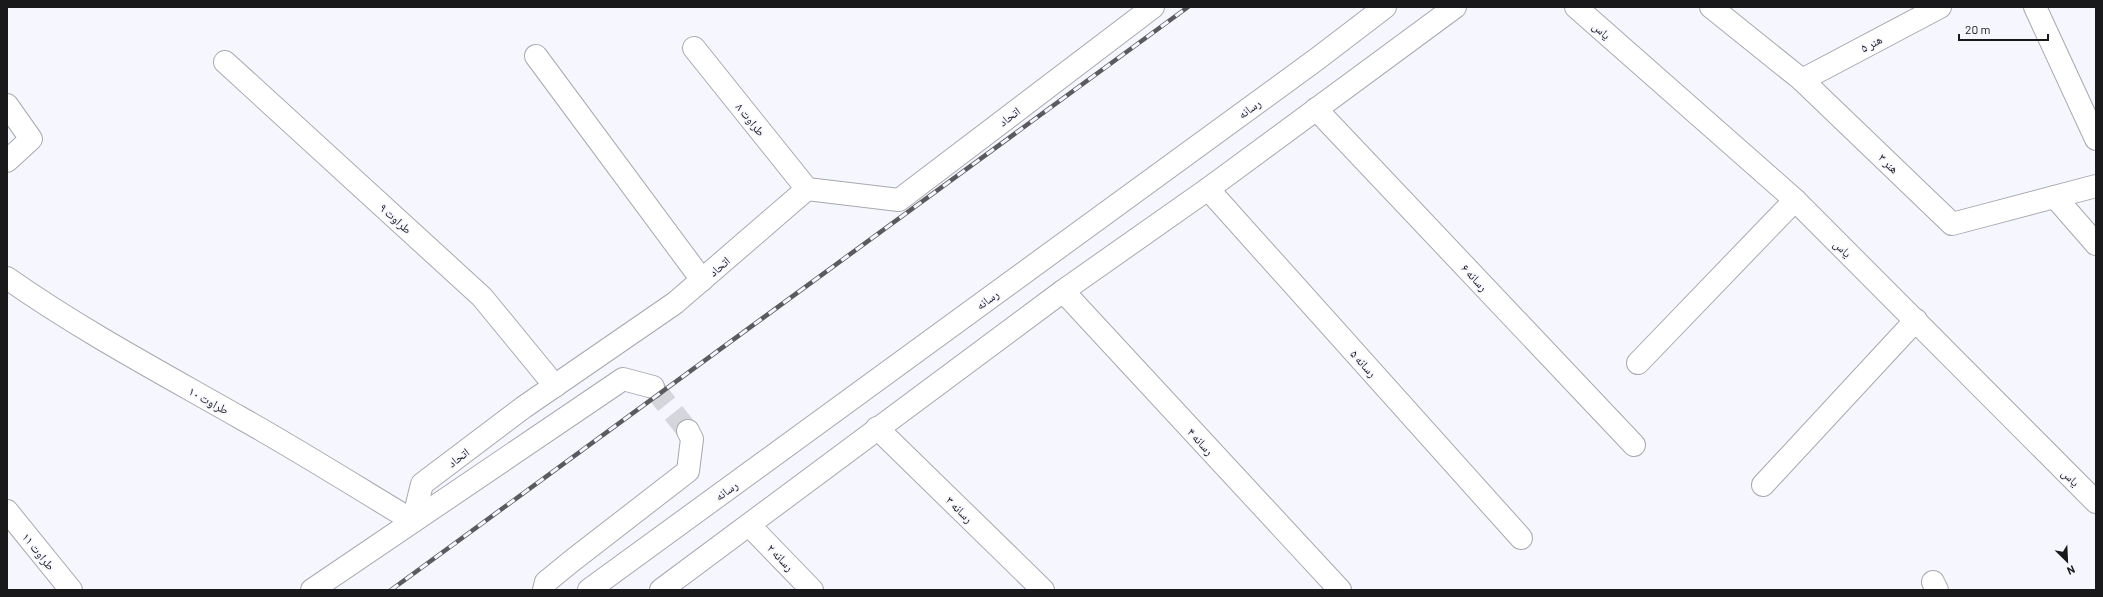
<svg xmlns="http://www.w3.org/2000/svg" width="2103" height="597" font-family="Barlow,'Noto Naskh Arabic',sans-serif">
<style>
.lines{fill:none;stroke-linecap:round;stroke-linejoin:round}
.minor-tunnel{stroke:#d5d5dc;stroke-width:22;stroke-dasharray:22 11;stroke-linecap:butt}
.minor-casing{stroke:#a8a8af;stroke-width:24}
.minor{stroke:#fff;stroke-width:22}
.rail-casing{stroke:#5b5b5f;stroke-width:4.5}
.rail{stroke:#f6f6fe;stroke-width:3;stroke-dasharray:9;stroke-linecap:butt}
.labels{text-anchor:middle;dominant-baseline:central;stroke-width:3;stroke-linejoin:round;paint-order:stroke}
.street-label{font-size:12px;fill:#19191c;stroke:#f6f6fe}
</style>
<rect width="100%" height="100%" fill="#f6f6fe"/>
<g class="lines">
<!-- minor-tunnel -->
<path class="minor-tunnel" d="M653,387L688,431"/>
<defs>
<g id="minor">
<path d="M1576,7L1795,200L2096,502"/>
<path d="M1711,7L1802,80L1952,224L2096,186"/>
<path d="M2035,7L2096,139"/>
<path d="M694,48L807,189"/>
<path d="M536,56L702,280"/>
<path d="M225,62L482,297L555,386"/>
<path d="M1802,80L1940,7"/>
<path d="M7,105L31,139L7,161"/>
<path d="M1316,109L1634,445"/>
<path d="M1208,189L1521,538"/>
<path d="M2055,197L2096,244"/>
<path d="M7,278C81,330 160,372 239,417C298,450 355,486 413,521"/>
<path d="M1063,291L1340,590"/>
<path d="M1638,363L1795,200"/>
<path d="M877,428L1043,590"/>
<path d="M1763,485L1916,320"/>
<path d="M7,511L71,590"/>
<path d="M413,521L422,484L524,407L675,303L807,189L899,200L1153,7"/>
<path d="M749,525L812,590"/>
<path d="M1933,582L1937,590"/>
<path d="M312,590L623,379L653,387"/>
<path d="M544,590L546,582L573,560L688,471L692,439L688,431"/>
<path d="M589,590L1317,59L1385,7"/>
<path d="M661,590L1063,291L1208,189L1455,7"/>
</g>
</defs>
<!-- minor casing -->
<use href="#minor" class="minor-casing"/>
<!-- minor -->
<use href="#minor" class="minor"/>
<defs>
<path id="rail" d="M391,590L1188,7"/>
</defs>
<!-- rail casing -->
<use href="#rail" class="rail-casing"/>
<!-- rail -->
<use href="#rail" class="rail"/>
</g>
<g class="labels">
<!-- street labels -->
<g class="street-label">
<text transform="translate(1602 30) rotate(42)">یاس</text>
<text transform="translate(1871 43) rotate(-28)">هنر ۵</text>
<text transform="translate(1249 108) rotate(-36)">رسانه</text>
<text transform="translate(1009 116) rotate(-37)">اتحاد</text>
<text transform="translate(751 119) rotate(51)">طراوت ۸</text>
<text transform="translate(1889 163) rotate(44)">هنر ۳</text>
<text transform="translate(396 218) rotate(42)">طراوت ۹</text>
<text transform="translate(1843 248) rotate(45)">یاس</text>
<text transform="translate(719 266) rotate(-41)">اتحاد</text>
<text transform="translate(1475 277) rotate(47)">رسانه ۶</text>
<text transform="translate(987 299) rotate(-36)">رسانه</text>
<text transform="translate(1364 363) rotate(48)">رسانه ۵</text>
<text transform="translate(209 400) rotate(29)">طراوت ۱۰</text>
<text transform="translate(1201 441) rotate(47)">رسانه ۴</text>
<text transform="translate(458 457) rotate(-37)">اتحاد</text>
<text transform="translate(2071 477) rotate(45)">یاس</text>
<text transform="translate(726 490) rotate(-36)">رسانه</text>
<text transform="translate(960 509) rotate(45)">رسانه ۳</text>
<text transform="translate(39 551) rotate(51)">طراوت ۱۱</text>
<text transform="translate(781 557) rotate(46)">رسانه ۲</text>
</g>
</g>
<!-- border -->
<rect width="2103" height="597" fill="none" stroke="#19191c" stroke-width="16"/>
<!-- north arrow -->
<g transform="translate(2067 561) rotate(156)" stroke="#f6f6fe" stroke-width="3" paint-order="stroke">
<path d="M0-3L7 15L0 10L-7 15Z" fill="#19191c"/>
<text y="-6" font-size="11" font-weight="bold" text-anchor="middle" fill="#19191c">N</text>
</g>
<!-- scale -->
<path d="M1959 34v6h89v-6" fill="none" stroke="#19191c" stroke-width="2"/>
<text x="1965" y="34" font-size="12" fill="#19191c" stroke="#f6f6fe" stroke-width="3" paint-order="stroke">20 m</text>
</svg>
